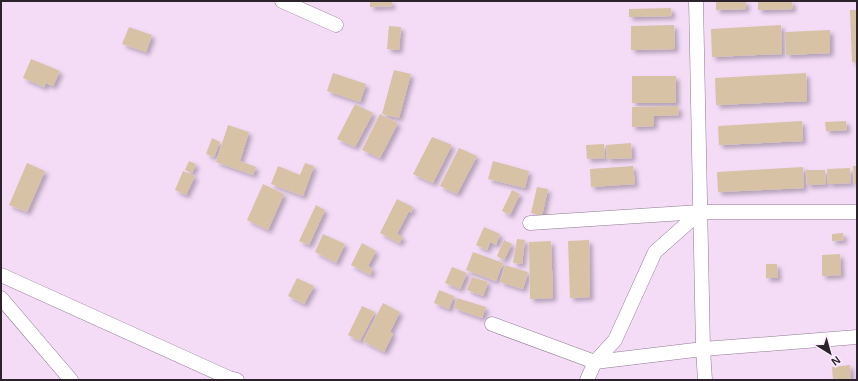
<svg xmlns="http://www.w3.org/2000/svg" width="858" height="381" font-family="Helvetica,sans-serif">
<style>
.building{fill:#d7c2a6;filter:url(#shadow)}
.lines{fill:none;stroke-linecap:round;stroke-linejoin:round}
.minor-casing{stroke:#907a93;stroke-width:15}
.minor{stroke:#fff;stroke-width:14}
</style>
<defs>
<filter id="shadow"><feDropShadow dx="3.5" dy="3.5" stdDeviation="2" flood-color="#0004"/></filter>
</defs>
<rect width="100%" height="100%" fill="#f4dcf7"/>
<!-- building -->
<g class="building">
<path d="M370,1H392V6L370,7Z"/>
<path d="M716,1H746V9L716,10Z"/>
<path d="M758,1H792L793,9L758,10Z"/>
<path d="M671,8L672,16L629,17V9Z"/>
<path d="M850,10H857V62H852Z"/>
<path d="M674,25L675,49L631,50V26Z"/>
<path d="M781,25L782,54L712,57L711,29Z"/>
<path d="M389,26L401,27L399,50L387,49Z"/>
<path d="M129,27L152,35L146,52L122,44Z"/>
<path d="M830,30V53L786,55L785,32Z"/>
<path d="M31,59L60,71L53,86L46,83L44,87L23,78Z"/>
<path d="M394,70L411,74L399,118L382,114Z"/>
<path d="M333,73L366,84L360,102L327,91Z"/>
<path d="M806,73L807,101L716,105L715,78Z"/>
<rect x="632" y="76" width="44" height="27"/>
<path d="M355,104L373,113L355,147L337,139Z"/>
<path d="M678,106L679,115L654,116V126L632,127V107Z"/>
<path d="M380,114L398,123L380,158L362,150Z"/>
<path d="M802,121L803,141L719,145L718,126Z"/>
<path d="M846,121L847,130L826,131L825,122Z"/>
<path d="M228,125L249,132L240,161L256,167L253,175L216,162Z"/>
<path d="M432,137L452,145L433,183L413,174Z"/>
<path d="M212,138L220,142L214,157L206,154Z"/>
<path d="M631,143L632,158L607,159L606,145Z"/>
<path d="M604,144L605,158L587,159L586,145Z"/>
<path d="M459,148L477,156L457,194L440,186Z"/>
<path d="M189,161L196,164L192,173L185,170Z"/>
<path d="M493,161L529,171L525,188L488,179Z"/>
<path d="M27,163L45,171L27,212L9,205Z"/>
<path d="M305,163L314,166L303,196L271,184L278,166L300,175Z"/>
<path d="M633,166L635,184L591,187L590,169Z"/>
<path d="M853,166H857V184H854Z"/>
<path d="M803,167L804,188L718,192L717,172Z"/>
<path d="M850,168L851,183L828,184L827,169Z"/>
<path d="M806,170H825L826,184L807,185Z"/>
<path d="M183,171L195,176L186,195L175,190Z"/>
<path d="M263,184L284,194L268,230L247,220Z"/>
<path d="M537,187L548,189L542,216L531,213Z"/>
<path d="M512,190L520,194L510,215L502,211Z"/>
<path d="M397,199L413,207L411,213L409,211L397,234L403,237L399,243L380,233Z"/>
<path d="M316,205L325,210L309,245L299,241Z"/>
<path d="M484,227L500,234L496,245L490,242L487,250L476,245Z"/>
<path d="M843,233L844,240L832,241V234Z"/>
<path d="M323,234L345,244L336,263L315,252Z"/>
<path d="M517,239L525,240L522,264L513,263Z"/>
<path d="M504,240L512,244L504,260L497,256Z"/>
<path d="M589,240L590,297L570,298L568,241Z"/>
<path d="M551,241L553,298L530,299L529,242Z"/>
<path d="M362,243L376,251L368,266L373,269L370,275L351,265Z"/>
<path d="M473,252L503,263L496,281L466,270Z"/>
<path d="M840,254L841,275L822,276V255Z"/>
<path d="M766,264H777L778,278H766Z"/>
<path d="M505,265L528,272L523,289L500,282Z"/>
<path d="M452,267L467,273L460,289L445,283Z"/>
<path d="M472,277L488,282L483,296L467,290Z"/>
<path d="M297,278L314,286L304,304L288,296Z"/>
<path d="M439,290L454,296L449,309L434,303Z"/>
<path d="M457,298L486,307L482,318L454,308Z"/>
<path d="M383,303L400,312L390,332L393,334L384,352L363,341Z"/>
<path d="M362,306L375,312L360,341L348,335Z"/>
<path d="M850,365L851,380H833L832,367Z"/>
</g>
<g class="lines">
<defs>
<g id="minor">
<path d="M282,1L336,25"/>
<path d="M696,1L703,349L705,380"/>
<path d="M530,223L700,212H857"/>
<path d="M1,275L229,378L237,380"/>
<path d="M1,298L71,380"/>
<path d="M492,324L595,362L703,349L857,337"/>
<path d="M587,380L595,362L615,340L655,252L700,212"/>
</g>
</defs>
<!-- minor casing -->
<use href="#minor" class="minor-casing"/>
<!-- minor -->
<use href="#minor" class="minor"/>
</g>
<!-- border -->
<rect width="858" height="381" fill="none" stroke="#2b222c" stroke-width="4"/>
<!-- north arrow -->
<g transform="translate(830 353) rotate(143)" stroke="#fbedfd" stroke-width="3" paint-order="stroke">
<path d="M0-3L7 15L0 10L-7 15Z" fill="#2b222c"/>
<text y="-6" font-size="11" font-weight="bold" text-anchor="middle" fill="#2b222c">N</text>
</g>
</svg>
